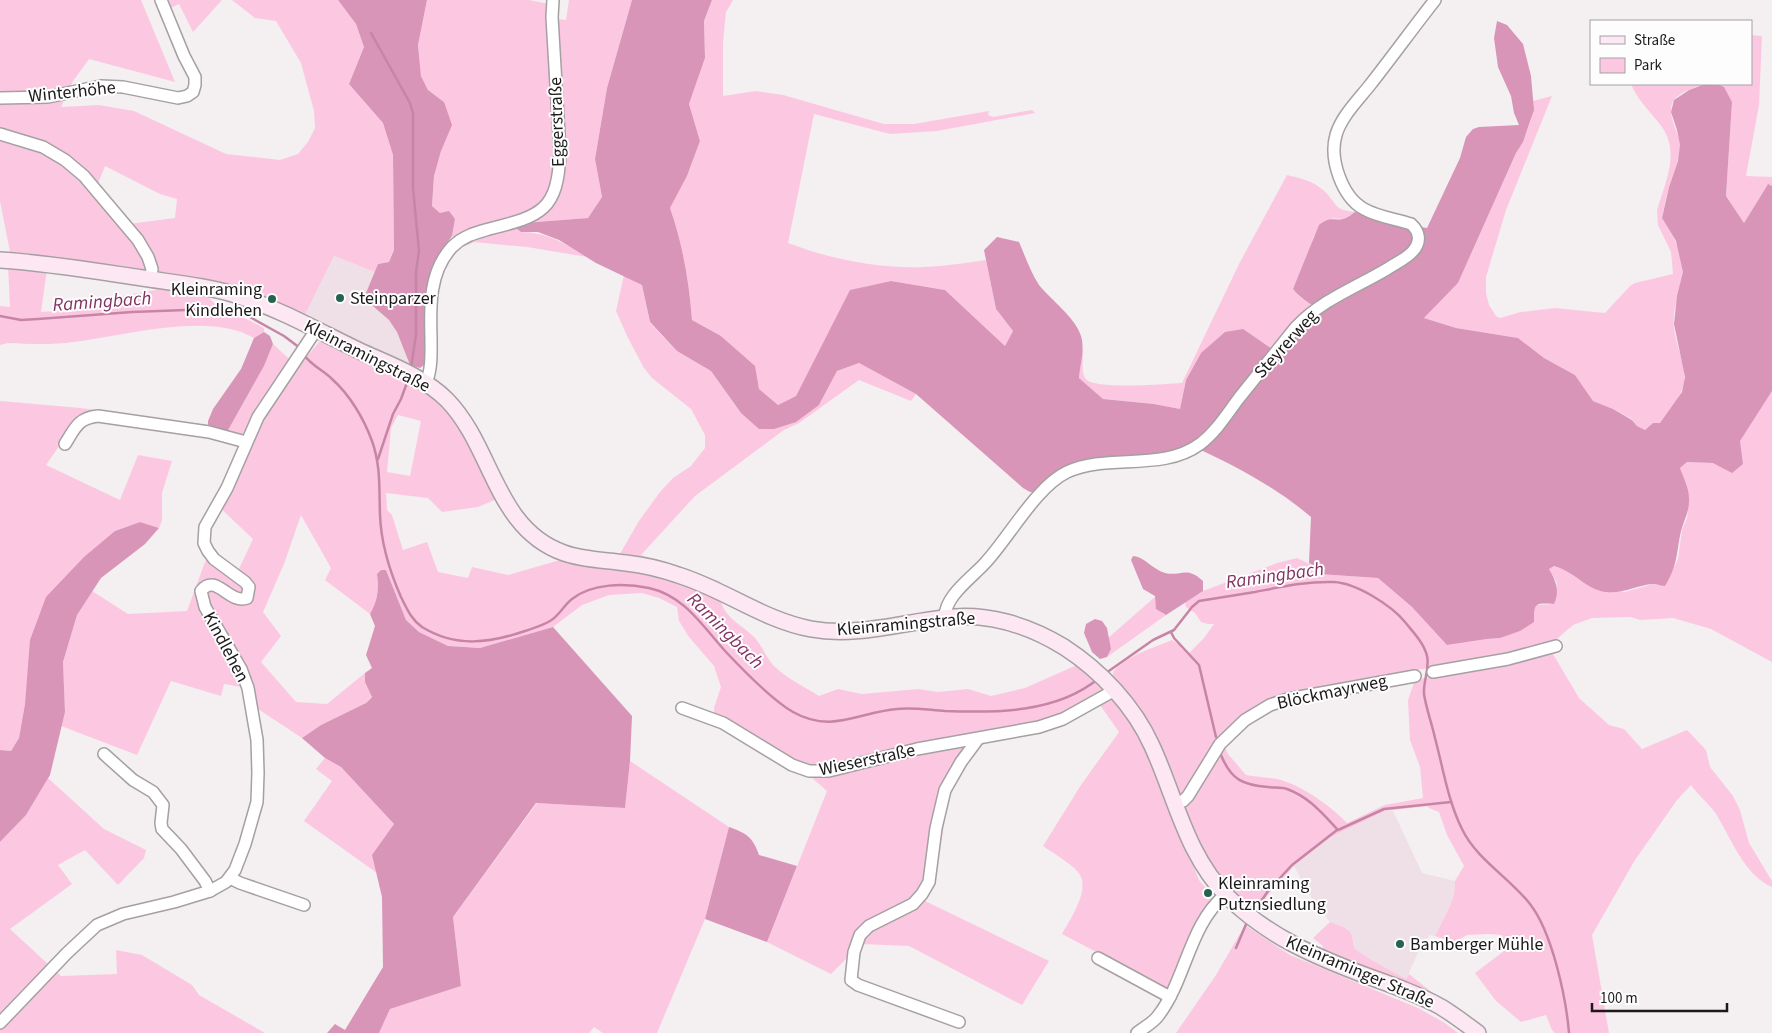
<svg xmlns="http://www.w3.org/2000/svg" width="1772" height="1033" font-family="'Source Sans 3',sans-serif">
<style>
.built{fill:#eee0e6}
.green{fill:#fcc8e1;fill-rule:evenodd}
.forest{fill:#d895b7}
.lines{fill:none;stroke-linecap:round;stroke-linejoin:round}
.stream{stroke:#c785a6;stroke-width:2.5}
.minor-casing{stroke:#a5a0a2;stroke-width:14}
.secondary-casing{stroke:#a5a0a2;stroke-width:18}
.minor{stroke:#fff;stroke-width:11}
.secondary{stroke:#fce7f2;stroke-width:15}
.poi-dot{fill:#25634e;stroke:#fefdfe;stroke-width:2}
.labels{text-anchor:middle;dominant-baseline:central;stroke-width:4;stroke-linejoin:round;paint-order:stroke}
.street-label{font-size:18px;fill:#1b191a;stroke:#fefdfe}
.poi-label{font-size:18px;fill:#1b191a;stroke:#fefdfe;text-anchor:start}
.water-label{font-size:19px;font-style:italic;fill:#82325f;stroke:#fefdfe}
</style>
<rect width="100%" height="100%" fill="#f4eff1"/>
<!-- built -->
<g class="built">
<path d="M334,256L375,272L366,293V300L389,320L397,332L410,365L406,367L304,317Z"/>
<path d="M1385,811H1393L1422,873L1455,881L1454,895L1450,906L1435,936L1430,935L1421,946L1406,979L1370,959L1355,949L1353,939L1347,928L1338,926L1330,922L1313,900L1294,866L1331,837Z"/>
</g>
<!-- green -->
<g class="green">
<path d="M0,0H141L175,82L89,59L73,81L61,107L99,105L134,111L226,154L280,160L298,154L308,142L315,128L314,111L301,63L276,21L255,18L232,0H338L356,24L364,47L349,84L383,123L393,155L394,250L389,262L378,264L375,272L334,256L304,317L273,301L275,298L270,296L268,299L11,257L0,201ZM105,166L160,194L177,199L175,218L129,224L97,186Z"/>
<path d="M165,0H222L193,32L179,4L169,9Z"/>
<path d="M427,0H529L549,4L548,18L566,20L569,0H632L607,88L595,159L602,197L588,218L524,223L521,232C550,233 563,243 587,257L527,247L474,242L468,245L452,236L455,219L440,213L432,206L434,176L441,151L444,102L428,90L421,76L418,45Z"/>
<path d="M712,0H733L726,12L723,42V96L756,91L783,95L884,124H914L989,111L988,115L993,117L1032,110L1035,113L937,131L890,134L814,114L788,243C830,259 879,269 924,267C945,266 966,263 986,260L996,309L1013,331L1005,346L945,290L891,281L851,290L796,396L778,405L759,389L754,366L721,336L692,320C689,282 683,245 670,208L687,176L700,141L689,104L705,58L704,21Z"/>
<path d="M1751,35L1762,36L1759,105L1746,176L1772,177V186L1767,185L1744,223L1726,196L1732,102L1716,84H1751Z"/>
<path d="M1631,84H1705C1696,87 1681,91 1674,100C1665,113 1679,131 1680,145C1680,161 1673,173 1669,187C1666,197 1664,207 1662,218C1671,233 1686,255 1683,274C1680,292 1672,309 1674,327C1675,345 1687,366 1684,383C1681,398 1669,411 1660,423H1653L1645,430L1637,426L1632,419L1613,409L1593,401L1575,375L1544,358L1518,338L1456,328L1424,318L1458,283L1516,153C1524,140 1535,116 1533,101L1552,96L1506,210L1486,277V293L1489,305L1496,316L1500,318L1521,312L1555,308L1605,313L1630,286L1635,283L1673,274L1671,252L1658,225L1657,210C1666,180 1682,149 1658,122C1648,109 1637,99 1631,84Z"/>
<path d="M1287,175C1300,178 1313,181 1323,190C1338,203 1332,210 1355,212L1343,219L1333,218L1314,236L1307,259L1293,289C1300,299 1310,302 1317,311L1278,353H1201L1186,380L1180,409L1154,404L1103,399L1079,378L1083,345C1084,355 1080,373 1086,379C1095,390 1165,384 1182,383L1239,264Z"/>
<path d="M8,266L47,269L41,312L76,310L115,297L174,287L204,293L215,304V310C233,313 248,319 264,328V332L254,338C209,311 124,336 73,342C52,345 29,344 8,343L0,345V306L10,307Z"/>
<path d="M624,275L642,285L650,323L677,351L711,371L741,413L819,405L837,371L859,363L916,394L911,401L859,380L799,423L784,430L695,496L641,555L679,566L721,582L716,584L618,557L639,521L660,492L673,478L691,466L705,448V435L691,409L652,378L644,368L628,338L616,311Z"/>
<path d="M325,340L420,386L455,417L497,499L478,507L442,512L428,498L386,493L387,510L392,515L403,550L427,542L438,572L468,578L472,567L508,575L567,558L653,572L720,598C724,618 741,624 754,637C762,645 766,658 774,666C786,678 805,687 819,696L838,689L862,694L918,689L938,692L968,689L991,696L1025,688L1077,665L1111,698L1126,717L1148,753L1199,880L1214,898L1170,988L1167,989L1062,934C1070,919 1092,888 1078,872C1069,862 1054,854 1043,846L1081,785L1119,732L1100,705L1076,716L978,742L957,777L948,802L941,842L925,901L1049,961L1022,1005L909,946L861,944L831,974L767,942L827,791L811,777L797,772L714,723V708L721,687L714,666L689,637L679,621L677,607L659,598L642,593L609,595L582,605L553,627L480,648L448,646L419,632L406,620L386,570L377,574C379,589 378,600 370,614L325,580L331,568L301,515L284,564L263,612L281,636L261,662L296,702L327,704L365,673V682L372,696L366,703L321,725L302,738L258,709L254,689L224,684L221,696L171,681L137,755L61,726L65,712L63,662L77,615L92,591L128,614L187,611L205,562L212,553L238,571L253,539L215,503L239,447L235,442L164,429L78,419L46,465L120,500L138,455L172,461L162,493V521L159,528L140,522L115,531L25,704L19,738L11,751L0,750V401L81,408L208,425L209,428L227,432L264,366L273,344L298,367L319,342ZM398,415L421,421L410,476L387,472L391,428Z"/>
<path d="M1772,391V662L1711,629L1673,618L1640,620L1631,617L1592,618L1573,625L1557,639L1553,654L1579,698L1609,725L1624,729L1642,749L1687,730L1706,750L1710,767L1733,796L1740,810L1749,843L1772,881V887C1744,875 1731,838 1716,814C1709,804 1698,795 1691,785L1677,800L1635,860L1592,935L1609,1033H1555L1552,1030L1546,1015L1521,1022L1496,1001L1475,973L1504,951L1502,935L1489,934L1467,935L1456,941H1450L1435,936L1450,906L1454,895L1455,881L1464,866L1447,835L1439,812L1429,808L1428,806L1385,811L1331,837L1294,866L1267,896L1257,917L1212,873L1194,833L1195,831L1185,809L1207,769L1224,745L1228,754L1246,775C1256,777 1267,777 1277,779C1300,784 1331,806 1347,823L1385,805L1423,798L1420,767L1410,740L1408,700L1415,680L1435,676L1433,668L1414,670L1411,672L1251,713L1185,792L1178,794L1113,677V672C1131,653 1149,650 1172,640L1181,646V648L1193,659L1194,658L1189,653L1204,638L1214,624H1208L1201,622L1195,613L1186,607L1185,602L1203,591L1277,563L1297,558L1316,567L1319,574L1378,578L1412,607L1448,645L1487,639L1500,638L1536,605L1554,604L1557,583L1549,569L1554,566L1561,567L1581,581L1625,592L1653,584L1665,586L1678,559L1682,530L1687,518L1689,498L1680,468L1687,462L1743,464L1739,441Z"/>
<path d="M1155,597C1156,605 1158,612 1166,615L1107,657L1111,649L1108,638Z"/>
<path d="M325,758L341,767L394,824L373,855L377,873L304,821L332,781L316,769Z"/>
<path d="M630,761L729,827L705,919L657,1033H603L594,1027L589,1033H379L390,1009L461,986L453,917L537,803L625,808Z"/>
<path d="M48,778L104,829L146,850L144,858L118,885L85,850L58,865L72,884L10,929L61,976L117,974L116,950L142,955L192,985L199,995L265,1033H0V842L26,815Z"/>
<path d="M1330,922C1338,926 1349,926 1352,936C1353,940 1353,944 1355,949L1370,959L1406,979L1409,974L1440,999L1322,953L1323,946L1313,938Z"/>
<path d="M1245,925L1290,955L1418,1008L1445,1023L1458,1033H1176L1216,975Z"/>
</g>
<!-- forest -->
<g class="forest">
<path d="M338,0H427L418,45L421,76L428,90L444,102L452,125L441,151L434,176L432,206L440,213L449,211L455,219L452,236L440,253L428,288L424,365L420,368L410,365L397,332L389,320L366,300V293L378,264L389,262L394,250L393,155L383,123L349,84L364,47L356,24Z"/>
<path d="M632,0H712L704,21L705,58L689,104L700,141L687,176L670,208C683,245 689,282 692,320L721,336L755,366L759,389L778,405L796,396L850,290L891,281L945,290L1005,346L1013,331L996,309L984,250L997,237L1019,242C1025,256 1031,273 1039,285C1052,301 1075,317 1081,336C1085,349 1080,365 1079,378L1103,399L1154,404L1180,409L1186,380L1201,353L1225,332L1243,329L1278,353L1317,310C1309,302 1300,298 1293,289L1319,225C1331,216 1333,221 1343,219C1347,218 1352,214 1355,212L1384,221L1427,228L1460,158L1466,137L1473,129L1479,127L1519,125L1514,113L1511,96L1498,67L1494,38L1497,21L1507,25L1523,44L1531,76L1534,110L1523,142L1516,153L1458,283L1424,318L1456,328L1518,338L1544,358L1575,375L1593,401L1613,409L1632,420L1637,426L1645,430L1653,423H1660L1682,392L1685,377L1674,324L1677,296L1683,272L1676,241L1662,218L1669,187L1678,161L1680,145L1677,130L1671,112L1674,100L1689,90L1705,84H1716L1724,87L1732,102L1726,196L1744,223L1768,184L1772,186V391L1740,441L1743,464L1732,473L1713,463L1687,462L1680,468C1683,477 1689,488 1689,498C1690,510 1684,520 1681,531C1676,554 1678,565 1665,586C1661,586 1657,584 1653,584C1637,585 1623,594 1606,592C1587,590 1572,570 1554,566L1549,569C1556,581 1560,591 1554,604C1535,603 1534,602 1534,622L1520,631L1500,638L1487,639L1447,645L1412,607L1378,578L1319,574L1316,567L1309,563L1311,517C1276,487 1232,464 1190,445L1169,452L1096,459L1035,492H1030L1023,488L916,394L859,363L837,371L819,405L796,422L774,429H759L741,413L711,371L677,351L650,322L642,285L596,263L559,240L538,232H521L516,228L517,226L524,223L588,218L602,197L595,159L607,88Z"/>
<path d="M264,332L270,336L273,344L264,366L227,432L208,428V421L213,409L241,369L254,338Z"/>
<path d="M140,522L159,528L145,544L101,578L77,615L63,662L65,712L50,775L26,815L0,842V750L11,751L19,738L25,704L30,640L46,597L84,557L115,531Z"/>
<path d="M1133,556C1145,557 1152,569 1165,573C1181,577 1186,565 1203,581V591L1166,615L1156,609L1155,596L1143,589L1131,560Z"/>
<path d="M381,570H386L406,620L419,632L448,646L480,648L553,627L632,716L630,761L625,808L536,803L453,917L461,986L390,1009L379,1033H327L335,1024L345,1030L383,967L382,897L372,855L394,824L341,767L325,758L302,738L321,725L366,703L372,697L365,682V673L372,668L366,655L375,626L370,614C378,600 379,589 377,574Z"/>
<path d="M1095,619L1102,621L1107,628L1111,649L1107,657L1100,659L1092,652L1084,633L1086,624Z"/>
<path d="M729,827C746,833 753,837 759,855L797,866L767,942L705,919Z"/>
</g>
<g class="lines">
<!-- stream -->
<g class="stream">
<path d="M371,33L410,103L413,113V188L419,251L416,272V335L411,368"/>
<path d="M0,316L21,320L38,319L132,312L212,309L230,311L248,316L284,336L300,348"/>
<path d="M304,355C312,366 323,370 332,379C350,395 364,419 372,441C381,466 379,490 380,515C381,543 390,572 401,597C407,609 411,619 422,627C456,648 490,643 525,631C533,628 542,626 550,621C559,616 564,605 572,599C592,583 625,583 649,588C685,596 703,627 726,652C743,670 772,700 793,712C832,734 859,712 897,709C912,707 929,710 945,711C996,713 1056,713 1098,679"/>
<path d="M378,459L393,414L401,399L408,380"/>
<path d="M1171,632L1174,638L1199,665L1216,737"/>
<path d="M1106,673L1153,640L1174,630L1192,607L1199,601C1218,598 1236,595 1255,592C1281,587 1307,581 1334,582C1356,583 1391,605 1405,622C1413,632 1424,643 1427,656C1430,669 1423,681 1424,694C1426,708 1432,724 1435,738C1443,768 1448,801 1462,829C1477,860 1509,877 1530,904C1552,932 1566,997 1569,1033"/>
<path d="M1221,755C1231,780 1243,785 1268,787C1274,788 1281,787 1287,789C1309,797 1322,813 1338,830L1384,809L1451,802"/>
<path d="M1253,913L1268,891L1292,865L1337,830"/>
<path d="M1236,948L1247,922"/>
</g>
<defs>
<g id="minor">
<path d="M0,98L48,97L101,86L123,87L178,98L187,96L193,92L195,85V77L184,56L161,0"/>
<path d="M0,134L43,147L65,160L84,176L138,240L148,257L152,269L151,279"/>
<path d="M426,383C432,369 431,353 431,338C430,306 429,272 452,247C463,236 475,233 489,229C542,216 558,210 560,152L552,17L553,0"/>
<path d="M65,444C75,428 78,418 98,416L209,432L246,442"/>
<path d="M945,618C944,596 973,577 986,562C1010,536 1036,487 1067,472C1108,453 1162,472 1200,444C1216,432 1227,414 1239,398C1258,374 1277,351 1296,327C1323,299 1355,288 1387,269C1396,263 1406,259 1413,251C1421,242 1420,232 1411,224C1396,219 1378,217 1364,209C1342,197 1329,159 1336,135C1341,117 1358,100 1370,85C1392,57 1413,28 1435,0"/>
<path d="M1433,672L1508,659L1556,646"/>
<path d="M682,708L723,723L792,765L809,771H829L917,749L1039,727L1063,719L1115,690"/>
<path d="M104,754L133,780L153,792L163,805L161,823L162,829L181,849L205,881L210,891"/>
<path d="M1174,804L1183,801L1188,796L1220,744L1245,720L1270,705L1288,699L1415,676"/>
<path d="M230,878L240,883L304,905"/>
<path d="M1098,958L1170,997"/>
<path d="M959,1022L858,985L851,980L854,952L860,935L869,926L913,904L922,894L929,882L936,828L945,790L961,762L978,739"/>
<path d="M0,1023L67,953L97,925L123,914L174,902L210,891L226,882L235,870L245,844L257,802L258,773L257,740L248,688L241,669L205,607L201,591C216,572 229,605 247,598L249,587L245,582L214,559L208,551L204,543L205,527L227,488L258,417L316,330"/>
<path d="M1137,1033C1143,1028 1153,1023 1158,1016C1186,980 1189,925 1225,895"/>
</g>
<path id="secondary" d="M0,260C48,263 95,271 142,278C175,283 208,286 239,296C282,310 322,333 362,352C391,365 424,377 447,400C493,447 495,529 564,553C584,560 605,560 626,563C644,565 661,569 678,575C724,589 763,620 811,629C856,637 900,623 944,618C986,612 1028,625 1064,647C1101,671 1134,706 1152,746C1176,798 1186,855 1228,897C1267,936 1316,957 1367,976C1392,985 1418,994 1441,1007C1454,1015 1466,1024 1478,1033"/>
</defs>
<!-- minor casing -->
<use href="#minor" class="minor-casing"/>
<!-- secondary casing -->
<use href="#secondary" class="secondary-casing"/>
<!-- minor -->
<use href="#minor" class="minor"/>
<!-- secondary -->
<use href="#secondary" class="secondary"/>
</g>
<!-- markers -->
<g class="poi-dot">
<circle cx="340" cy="298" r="5"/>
<circle cx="272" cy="299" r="5"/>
<circle cx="1208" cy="893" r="5"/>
<circle cx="1400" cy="944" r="5"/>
</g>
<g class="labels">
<!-- street labels -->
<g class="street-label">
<text transform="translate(72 92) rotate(-6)">Winterhöhe</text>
<text transform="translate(557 122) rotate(-92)">Eggerstraße</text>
<text transform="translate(1286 344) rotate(-48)">Steyrerweg</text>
<text transform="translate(367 356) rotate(27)">Kleinramingstraße</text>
<text transform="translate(906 624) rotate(-5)">Kleinramingstraße</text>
<text transform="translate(226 647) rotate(62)">Kindlehen</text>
<text transform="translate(1332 692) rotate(-12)">Blöckmayrweg</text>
<text transform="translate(867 760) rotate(-12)">Wieserstraße</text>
<text transform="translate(1360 972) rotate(23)">Kleinraminger Straße</text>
</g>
<!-- poi labels -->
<g class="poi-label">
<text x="262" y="289" text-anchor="end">Kleinraming<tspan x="262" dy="21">Kindlehen</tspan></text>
<text x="350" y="298">Steinparzer</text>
<text x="1218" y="883">Kleinraming<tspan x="1218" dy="21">Putznsiedlung</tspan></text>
<text x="1410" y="944">Bamberger Mühle</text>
</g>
<!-- water labels -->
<g class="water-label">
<text transform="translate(102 302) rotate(-4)">Ramingbach</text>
<text transform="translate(1275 576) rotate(-8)">Ramingbach</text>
<text transform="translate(725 631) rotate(45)">Ramingbach</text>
</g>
</g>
<!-- legend -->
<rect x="1590" y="20" width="162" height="65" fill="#fefdfe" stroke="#a3a2a3"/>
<rect x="1600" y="36" width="25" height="8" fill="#fce7f2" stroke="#a3a2a3"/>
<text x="1634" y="45" font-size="15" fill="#1b191a">Straße</text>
<rect x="1600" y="58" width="25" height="15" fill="#fcc8e1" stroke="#a3a2a3"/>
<text x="1634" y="70" font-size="15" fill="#1b191a">Park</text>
<!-- scale -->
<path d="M1592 1003v8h135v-8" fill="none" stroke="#1b191a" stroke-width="2.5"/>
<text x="1600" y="1003" font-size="15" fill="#1b191a" stroke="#fefdfe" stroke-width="4" paint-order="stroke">100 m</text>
</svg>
